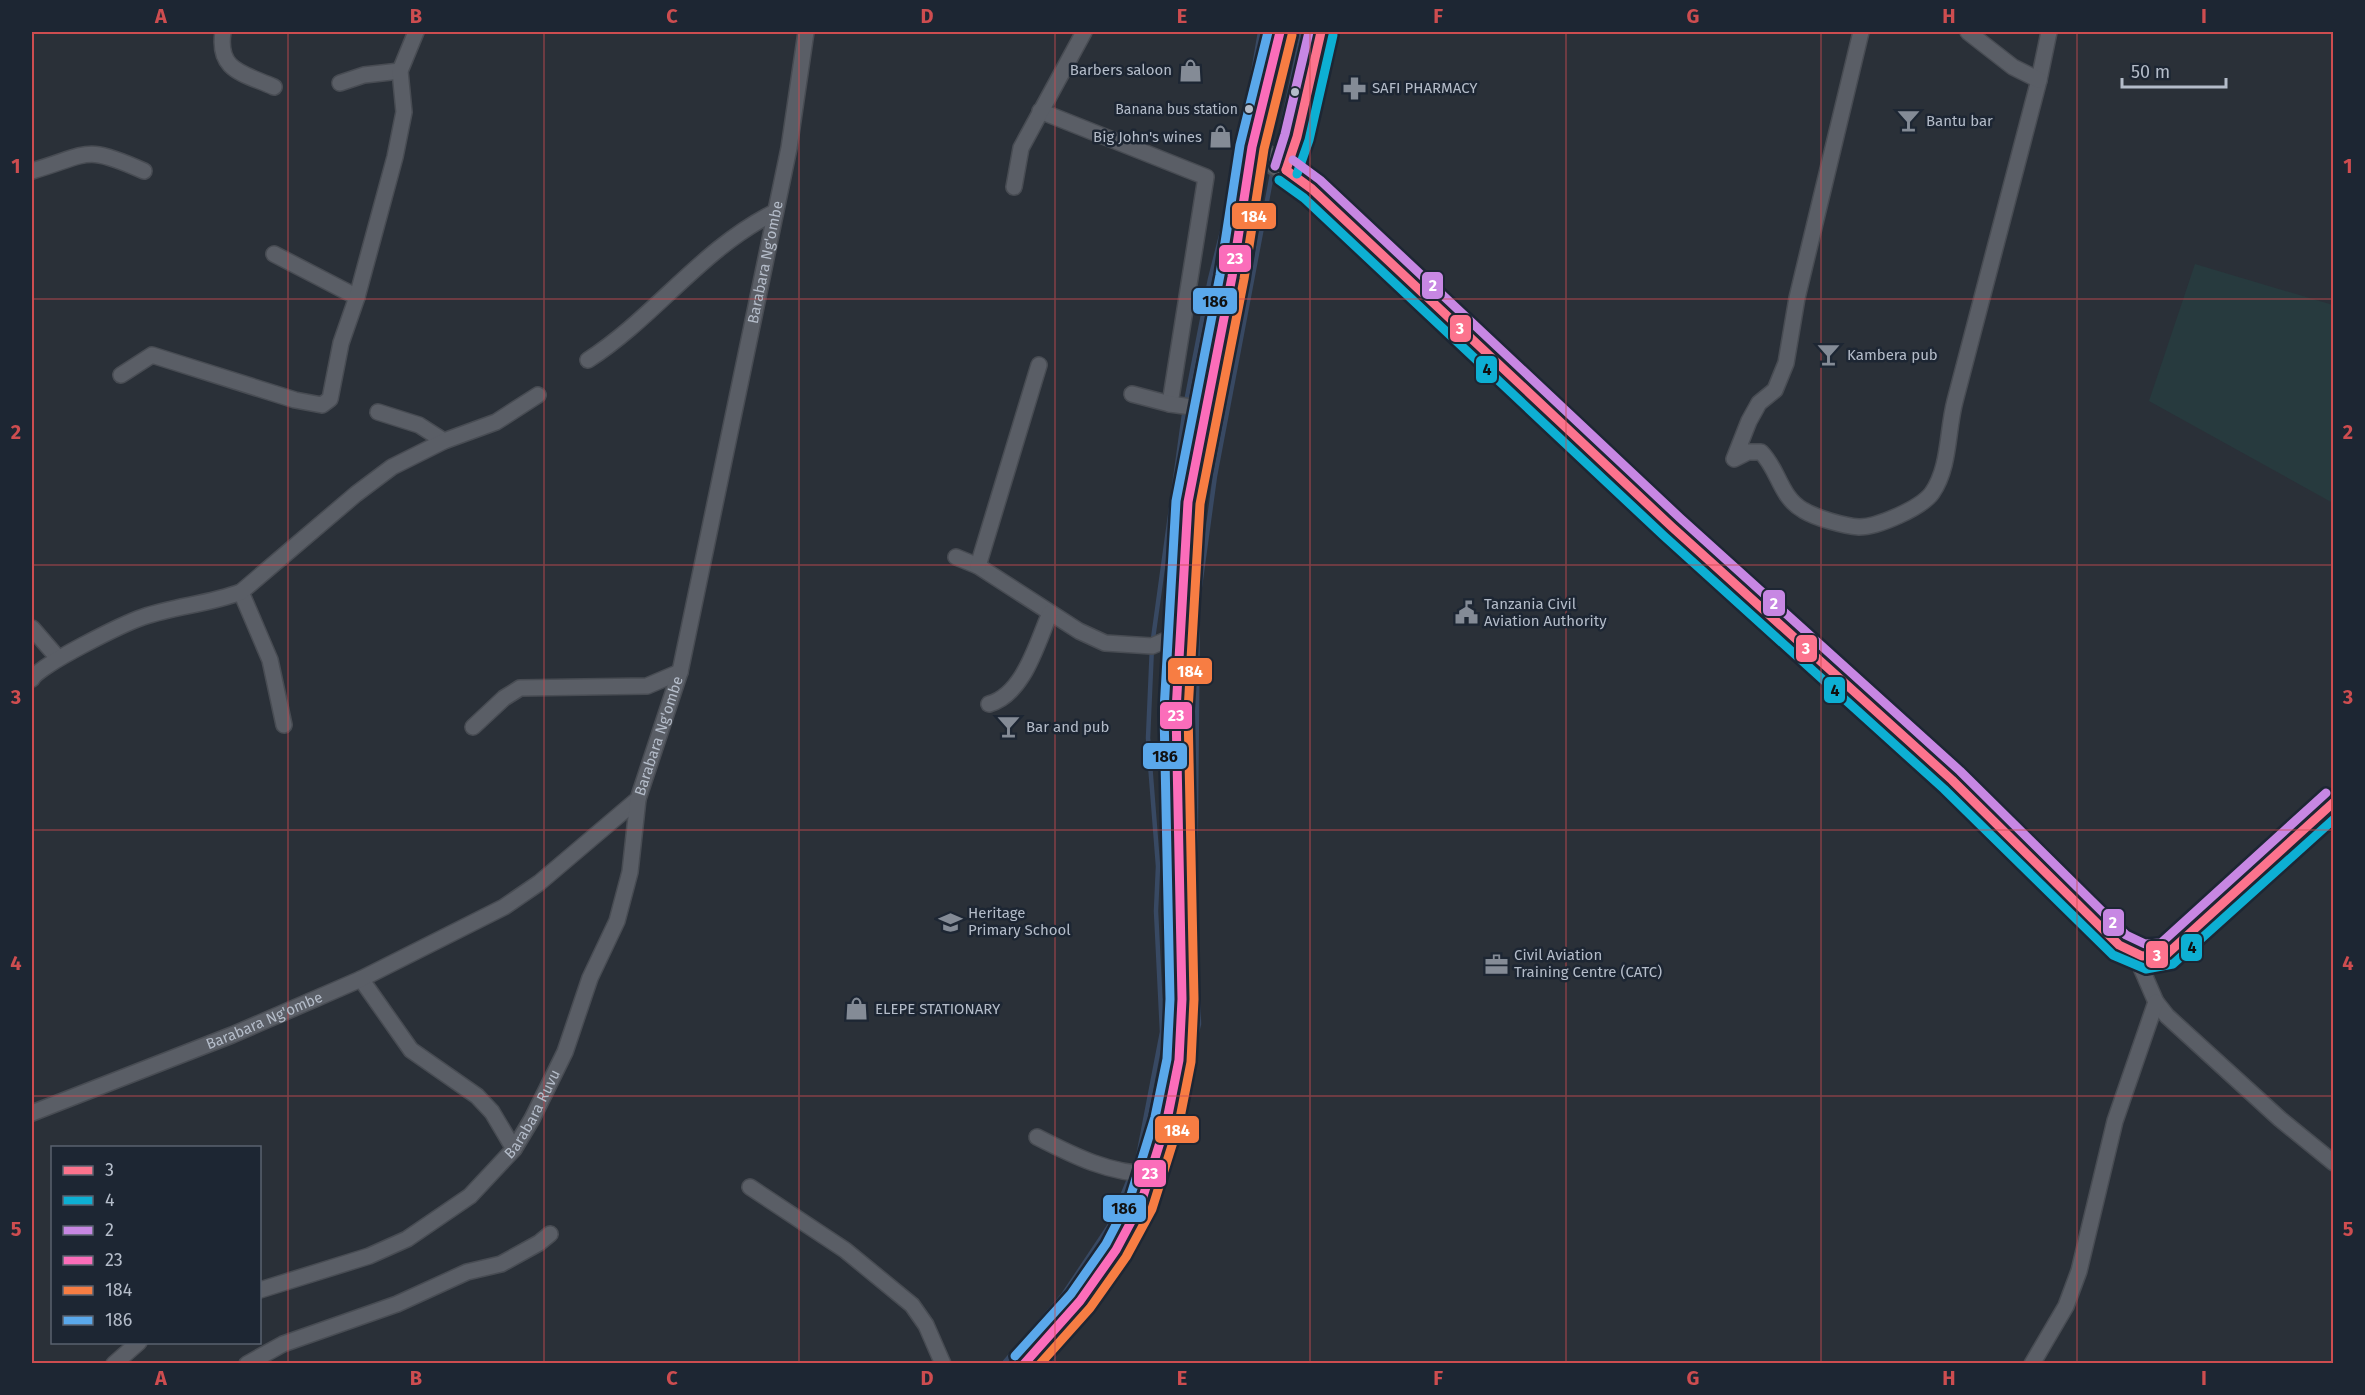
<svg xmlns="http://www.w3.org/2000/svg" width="2365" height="1395" font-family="'Fira Sans',sans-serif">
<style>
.green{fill:#273a3e}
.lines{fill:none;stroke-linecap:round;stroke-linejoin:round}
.stream{stroke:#384963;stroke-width:4.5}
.street-casing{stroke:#484c53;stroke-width:18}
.secondary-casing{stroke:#484c53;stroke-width:26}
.primary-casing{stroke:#484c55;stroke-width:28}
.street{stroke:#5a5e66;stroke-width:15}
.secondary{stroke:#595d64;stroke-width:22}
.primary{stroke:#5c6168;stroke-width:26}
.bus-1-casing{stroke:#1d2633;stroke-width:14}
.bus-2-casing{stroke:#1d2633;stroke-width:14}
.bus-3-casing{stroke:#1d2633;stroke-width:14}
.bus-4-casing{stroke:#1d2633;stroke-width:14}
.bus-5-casing{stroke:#1d2633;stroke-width:14}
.bus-6-casing{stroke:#1d2633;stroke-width:14}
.bus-1{stroke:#fc738d;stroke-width:9}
.bus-2{stroke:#0dafd3;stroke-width:9}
.bus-3{stroke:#c787e3;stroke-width:9}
.bus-4{stroke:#fb6dba;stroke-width:9}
.bus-5{stroke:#f77d43;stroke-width:9}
.bus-6{stroke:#5aa8eb;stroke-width:9}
.grid{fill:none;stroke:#ce4d50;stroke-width:1.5;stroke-opacity:0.55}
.bus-dot{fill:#b4bcc9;stroke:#1d2633;stroke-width:2}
.labels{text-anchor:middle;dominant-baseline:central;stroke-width:5;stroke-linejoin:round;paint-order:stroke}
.bus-label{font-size:14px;fill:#b4bcc9;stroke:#1d2633;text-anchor:end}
.poi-label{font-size:15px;fill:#b4bcc9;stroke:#1d2633;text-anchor:start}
.street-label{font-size:15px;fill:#b4bcc9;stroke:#1d2633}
.line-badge{stroke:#1d2633;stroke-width:2}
.badge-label{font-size:16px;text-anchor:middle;font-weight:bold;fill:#fff}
.pale-badge-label{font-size:16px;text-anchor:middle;font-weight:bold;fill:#111}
.neatline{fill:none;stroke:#ce4d50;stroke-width:2}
.grid-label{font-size:20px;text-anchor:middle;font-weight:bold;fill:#ce4d50}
</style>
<rect width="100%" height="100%" fill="#2a3038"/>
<!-- green -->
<path class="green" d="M2195,264L2333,305V503L2149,401Z"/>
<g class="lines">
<!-- stream -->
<g class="stream">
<path d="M1243,132L1260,32"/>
<path d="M1276,155L1302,32"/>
<path d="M1191,1056L1199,1024L1195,914L1198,601L1215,476L1273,169"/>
<path d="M1114,1275L1132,1251L1139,1233"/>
<path d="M1003,1364L1063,1295L1111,1223L1138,1157L1162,1032L1156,911L1158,866L1148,738L1152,646L1185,407L1210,279L1233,188"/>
<path d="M1048,1364L1084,1315"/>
</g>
<defs>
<g id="street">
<path d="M223,32C217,71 243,73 274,87"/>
<path d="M1861,32L1797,298L1786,363L1775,390L1759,403L1749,421L1734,459L1748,452H1761C1779,470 1780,497 1803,510C1816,518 1844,526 1859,527C1878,527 1921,508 1932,493C1950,467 1947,431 1955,401C1983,294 2011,187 2039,80L2049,32"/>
<path d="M1968,32L2013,67L2039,80"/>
<path d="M340,83L364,75L400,71"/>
<path d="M1040,111L1206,177L1170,404"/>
<path d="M1286,170L1297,137L1321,32"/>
<path d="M32,171C90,154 84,144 144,171"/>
<path d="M1014,187L1021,148L1084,32"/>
<path d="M274,254L357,297"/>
<path d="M588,360C656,316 701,249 775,212"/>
<path d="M121,375L152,355L295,400L322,405L330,399L341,343L357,297L395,157L404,112L400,71L416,32"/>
<path d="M1132,394L1170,404L1206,409"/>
<path d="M378,412L419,425L444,441"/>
<path d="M956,557L978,566L1079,631L1105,643L1152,646L1178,635"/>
<path d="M978,566L1039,365"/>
<path d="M241,592L270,660L284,725"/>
<path d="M32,628L58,658"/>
<path d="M32,679C37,666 125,623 143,617C175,606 209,604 241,592L356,494L392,467L444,441L496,422L538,395"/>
<path d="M989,704C1024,694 1037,643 1050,613"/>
<path d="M473,727L504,698L520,688L647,686L680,672"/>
<path d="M2136,956L2156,1002L2167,1016L2280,1119L2334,1163"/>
<path d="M361,979L411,1050L477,1096L492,1112L514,1149"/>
<path id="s1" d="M32,1113L232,1035L361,979L504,907L539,883L638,799L680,672L789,148L806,32"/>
<path d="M1037,1137C1074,1156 1110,1174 1152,1174"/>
<path d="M750,1187L845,1250L912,1305L926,1325L943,1364"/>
<path id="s2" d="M260,1290L369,1256L407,1239L470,1196L514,1149L532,1119L565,1052L590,978L617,921L630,872L638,799"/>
<path d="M114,1364L139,1342"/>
<path d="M247,1364L283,1344L397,1304L467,1272L501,1264L539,1243L550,1234"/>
<path d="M2032,1364L2066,1306L2079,1271L2115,1121L2156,1002"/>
</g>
<path id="secondary" d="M1252,147L1312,189L1672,527L1952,780L2119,945C2136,955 2148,961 2167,954L2334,802"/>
<path id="primary" d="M1024,1364L1080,1301L1116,1250L1141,1203L1152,1174L1167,1120L1179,1060L1182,999L1176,711L1188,502L1232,277L1252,147L1280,32"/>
</defs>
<!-- street casing -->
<use href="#street" class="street-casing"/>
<!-- secondary casing -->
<use href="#secondary" class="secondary-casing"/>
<!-- primary casing -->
<use href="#primary" class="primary-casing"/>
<!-- street -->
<use href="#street" class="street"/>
<!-- secondary -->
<use href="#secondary" class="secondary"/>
<!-- primary -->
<use href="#primary" class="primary"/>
<defs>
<g id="bus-1">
<path d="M1286,170L1312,189L1672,527L1952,780L2119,945L2142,956L2167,954L2334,802"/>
<path d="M1286,170L1297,137L1321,32"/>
</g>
<g id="bus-2">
<path d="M1297,174L1309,140L1333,35"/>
<path d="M1279,180L1304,198L1664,536L1944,789L2113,955L2146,969L2173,964L2334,819"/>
</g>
<g id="bus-3">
<path d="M1293,160L1320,180L1680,518L1960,771L2126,935L2145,944L2161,943L2326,793"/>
<path d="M1275,166L1285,134L1309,32"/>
</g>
<path id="bus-4" d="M1024,1364L1080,1301L1116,1250L1141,1203L1167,1120L1179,1060L1182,999L1176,711L1188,502L1232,277L1252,147L1280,32"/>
<path id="bus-5" d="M1040,1364L1090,1308L1126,1257L1152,1209L1179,1123L1191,1062L1194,999L1188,711L1200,504L1244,279L1264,149L1292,35"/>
<path id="bus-6" d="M1015,1356L1071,1294L1106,1244L1130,1198L1155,1117L1167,1059L1170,999L1164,711L1176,501L1220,275L1240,145L1268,32"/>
</defs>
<!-- bus-1 casing -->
<use href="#bus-1" class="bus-1-casing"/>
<!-- bus-2 casing -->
<use href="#bus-2" class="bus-2-casing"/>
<!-- bus-3 casing -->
<use href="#bus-3" class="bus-3-casing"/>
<!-- bus-4 casing -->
<use href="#bus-4" class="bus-4-casing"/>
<!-- bus-5 casing -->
<use href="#bus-5" class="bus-5-casing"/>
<!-- bus-6 casing -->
<use href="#bus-6" class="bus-6-casing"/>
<!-- bus-1 -->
<use href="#bus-1" class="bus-1"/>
<!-- bus-2 -->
<use href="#bus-2" class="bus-2"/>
<!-- bus-3 -->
<use href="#bus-3" class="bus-3"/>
<!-- bus-4 -->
<use href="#bus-4" class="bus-4"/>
<!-- bus-5 -->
<use href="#bus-5" class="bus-5"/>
<!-- bus-6 -->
<use href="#bus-6" class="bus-6"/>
</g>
<!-- grid -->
<path class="grid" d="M288,32V1364M544,32V1364M799,32V1364M1055,32V1364M1310,32V1364M1566,32V1364M1821,32V1364M2077,32V1364M32,299H2334M32,565H2334M32,830H2334M32,1096H2334"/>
<!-- icons -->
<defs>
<symbol id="shop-bare" viewBox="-9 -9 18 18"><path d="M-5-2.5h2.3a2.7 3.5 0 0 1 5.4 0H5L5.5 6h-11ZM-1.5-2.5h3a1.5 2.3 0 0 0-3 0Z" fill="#848b96" stroke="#1d2633" stroke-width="2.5" paint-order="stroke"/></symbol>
<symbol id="pharmacy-bare" viewBox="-9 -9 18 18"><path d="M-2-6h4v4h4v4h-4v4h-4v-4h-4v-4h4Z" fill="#848b96" stroke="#1d2633" stroke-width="2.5" paint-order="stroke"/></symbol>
<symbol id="bar-bare" viewBox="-9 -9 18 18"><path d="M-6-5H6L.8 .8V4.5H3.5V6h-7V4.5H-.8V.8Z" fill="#848b96" stroke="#1d2633" stroke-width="2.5" paint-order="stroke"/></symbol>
<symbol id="civic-bare" viewBox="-9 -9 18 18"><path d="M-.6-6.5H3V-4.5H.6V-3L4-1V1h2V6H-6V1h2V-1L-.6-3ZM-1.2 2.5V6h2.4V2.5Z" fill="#848b96" stroke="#1d2633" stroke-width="2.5" paint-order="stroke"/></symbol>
<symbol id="school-bare" viewBox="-9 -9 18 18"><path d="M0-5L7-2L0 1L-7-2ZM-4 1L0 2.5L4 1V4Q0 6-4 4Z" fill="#848b96" stroke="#1d2633" stroke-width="2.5" paint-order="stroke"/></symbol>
<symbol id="office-bare" viewBox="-9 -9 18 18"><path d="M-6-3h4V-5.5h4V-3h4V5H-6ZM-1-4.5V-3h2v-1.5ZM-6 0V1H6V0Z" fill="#848b96" stroke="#1d2633" stroke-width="2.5" paint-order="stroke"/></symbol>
</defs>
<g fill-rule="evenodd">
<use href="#shop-bare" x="1174" y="54" width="33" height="33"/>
<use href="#pharmacy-bare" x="1338" y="72" width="33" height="33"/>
<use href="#bar-bare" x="1892" y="104" width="33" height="33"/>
<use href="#shop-bare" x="1204" y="120" width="33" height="33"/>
<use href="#bar-bare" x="1812" y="338" width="33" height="33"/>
<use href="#civic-bare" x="1450" y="596" width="33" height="33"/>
<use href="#bar-bare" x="992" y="710" width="33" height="33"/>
<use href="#school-bare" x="934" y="906" width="33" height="33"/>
<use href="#office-bare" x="1480" y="948" width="33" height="33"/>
<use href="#shop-bare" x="840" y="992" width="33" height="33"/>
</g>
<!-- markers -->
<g class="bus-dot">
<circle cx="1295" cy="92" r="5"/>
<circle cx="1249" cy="109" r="5"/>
</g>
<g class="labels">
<!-- bus labels -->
<g class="bus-label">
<text x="1238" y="109">Banana bus station</text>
</g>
<!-- poi labels -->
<g class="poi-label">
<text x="1172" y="70" text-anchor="end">Barbers saloon</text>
<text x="1372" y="88">SAFI PHARMACY</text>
<text x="1926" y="121">Bantu bar</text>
<text x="1202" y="137" text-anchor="end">Big John's wines</text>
<text x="1847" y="355">Kambera pub</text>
<text x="1484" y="604">Tanzania Civil<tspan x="1484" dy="17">Aviation Authority</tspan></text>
<text x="1026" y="727">Bar and pub</text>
<text x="968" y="913">Heritage<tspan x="968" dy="17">Primary School</tspan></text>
<text x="1514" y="955">Civil Aviation<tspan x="1514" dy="17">Training Centre (CATC)</tspan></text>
<text x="875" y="1009">ELEPE STATIONARY</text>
</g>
<!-- street labels -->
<g class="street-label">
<text stroke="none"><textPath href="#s1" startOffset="1240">Barabara Ng'ombe</textPath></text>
<text stroke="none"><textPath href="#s1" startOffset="754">Barabara Ng'ombe</textPath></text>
<text stroke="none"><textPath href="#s1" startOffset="250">Barabara Ng'ombe</textPath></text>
<text stroke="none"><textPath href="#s2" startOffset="336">Barabara Ruvu</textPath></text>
</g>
</g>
<g class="line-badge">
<rect x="1231" y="202" width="46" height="28" rx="6" fill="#f77d43"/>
<rect x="1218" y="244" width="34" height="29" rx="6" fill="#fb6dba"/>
<rect x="1421" y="271" width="23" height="29" rx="6" fill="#c787e3"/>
<rect x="1192" y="287" width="46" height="28" rx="6" fill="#5aa8eb"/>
<rect x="1449" y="314" width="23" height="29" rx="6" fill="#fc738d"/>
<rect x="1475" y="355" width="23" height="29" rx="6" fill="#0dafd3"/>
<rect x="1762" y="589" width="24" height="28" rx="6" fill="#c787e3"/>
<rect x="1795" y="634" width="23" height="29" rx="6" fill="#fc738d"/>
<rect x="1167" y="657" width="46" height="28" rx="6" fill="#f77d43"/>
<rect x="1823" y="676" width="23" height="28" rx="6" fill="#0dafd3"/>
<rect x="1159" y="701" width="34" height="29" rx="6" fill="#fb6dba"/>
<rect x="1142" y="742" width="46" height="28" rx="6" fill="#5aa8eb"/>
<rect x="2102" y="908" width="23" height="29" rx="6" fill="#c787e3"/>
<rect x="2180" y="933" width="23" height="29" rx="6" fill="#0dafd3"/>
<rect x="2145" y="940" width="24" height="29" rx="6" fill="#fc738d"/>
<rect x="1154" y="1115" width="46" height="29" rx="6" fill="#f77d43"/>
<rect x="1133" y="1159" width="34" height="29" rx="6" fill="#fb6dba"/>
<rect x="1102" y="1194" width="45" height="29" rx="6" fill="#5aa8eb"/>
</g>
<g class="badge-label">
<text x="1254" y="222">184</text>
<text x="1235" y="264">23</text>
<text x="1433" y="291">2</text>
<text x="1460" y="334">3</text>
<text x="1774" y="609">2</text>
<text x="1806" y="654">3</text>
<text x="1190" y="677">184</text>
<text x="1176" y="721">23</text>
<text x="2113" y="928">2</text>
<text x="2157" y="961">3</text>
<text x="1177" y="1136">184</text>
<text x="1150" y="1179">23</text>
</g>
<g class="pale-badge-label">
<text x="1215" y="307">186</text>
<text x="1487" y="375">4</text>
<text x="1835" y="696">4</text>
<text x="1165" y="762">186</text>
<text x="2192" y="953">4</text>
<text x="1124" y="1214">186</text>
</g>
<!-- border -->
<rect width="2365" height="1395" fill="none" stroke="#1d2633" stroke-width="66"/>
<!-- legend -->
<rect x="51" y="1146" width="210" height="198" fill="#1d2633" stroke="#59626f" stroke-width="1.5"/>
<rect x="63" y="1166" width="30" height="9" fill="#fc738d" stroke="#59626f" stroke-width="1.5"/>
<text x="105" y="1176" font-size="18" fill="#b4bcc9">3</text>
<rect x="63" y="1196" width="30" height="9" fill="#0dafd3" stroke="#59626f" stroke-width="1.5"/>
<text x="105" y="1206" font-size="18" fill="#b4bcc9">4</text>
<rect x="63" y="1226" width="30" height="9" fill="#c787e3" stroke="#59626f" stroke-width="1.5"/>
<text x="105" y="1236" font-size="18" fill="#b4bcc9">2</text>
<rect x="63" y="1256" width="30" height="9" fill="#fb6dba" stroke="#59626f" stroke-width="1.5"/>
<text x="105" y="1266" font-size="18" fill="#b4bcc9">23</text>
<rect x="63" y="1286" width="30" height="9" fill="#f77d43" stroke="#59626f" stroke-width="1.5"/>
<text x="105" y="1296" font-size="18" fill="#b4bcc9">184</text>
<rect x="63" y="1316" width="30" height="9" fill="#5aa8eb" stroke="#59626f" stroke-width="1.5"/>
<text x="105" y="1326" font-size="18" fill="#b4bcc9">186</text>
<!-- scale -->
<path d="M2122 78v9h104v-9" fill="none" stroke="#b4bcc9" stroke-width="3"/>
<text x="2131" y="78" font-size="18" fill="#b4bcc9" stroke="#1d2633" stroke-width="4.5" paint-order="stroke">50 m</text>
<rect x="33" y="33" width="2299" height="1329" class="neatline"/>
<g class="grid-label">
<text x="161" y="23">A</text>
<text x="416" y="23">B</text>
<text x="672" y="23">C</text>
<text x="927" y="23">D</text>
<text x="1182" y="23">E</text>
<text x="1438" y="23">F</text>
<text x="1693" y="23">G</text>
<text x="1949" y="23">H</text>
<text x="2204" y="23">I</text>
<text x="16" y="173">1</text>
<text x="2348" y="173">1</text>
<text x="16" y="439">2</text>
<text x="2348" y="439">2</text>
<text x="16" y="704">3</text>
<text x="2348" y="704">3</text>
<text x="16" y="970">4</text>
<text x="2348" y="970">4</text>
<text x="16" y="1236">5</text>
<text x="2348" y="1236">5</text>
<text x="161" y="1385">A</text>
<text x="416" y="1385">B</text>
<text x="672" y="1385">C</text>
<text x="927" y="1385">D</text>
<text x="1182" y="1385">E</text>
<text x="1438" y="1385">F</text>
<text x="1693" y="1385">G</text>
<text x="1949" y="1385">H</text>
<text x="2204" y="1385">I</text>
</g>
</svg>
